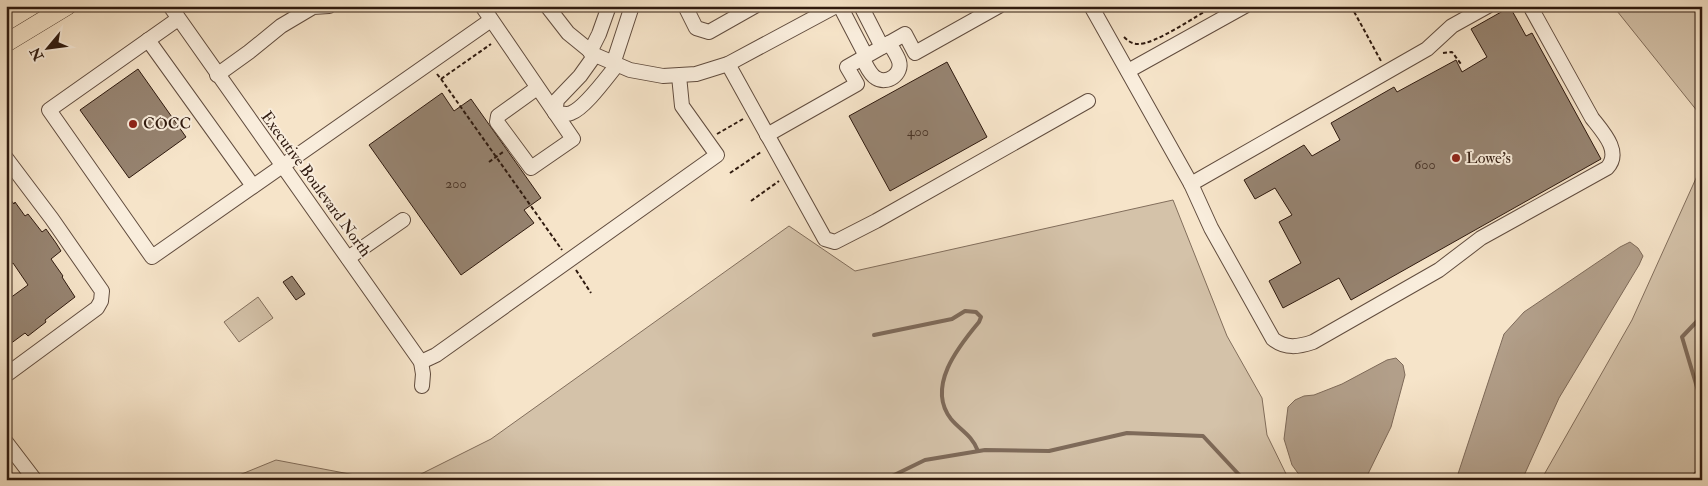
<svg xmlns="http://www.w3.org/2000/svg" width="1708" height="486" font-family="'IM FELL Double Pica',serif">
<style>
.green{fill:#d4c2a9;stroke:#826e5c}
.water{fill:#b29f8a;stroke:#7e6a59}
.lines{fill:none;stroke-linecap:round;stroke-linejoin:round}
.stream{stroke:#7e6a59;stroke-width:4}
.building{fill:#968370;stroke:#2f1a0f}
.minor-casing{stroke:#614c3e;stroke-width:16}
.major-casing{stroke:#2f1a0f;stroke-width:19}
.path{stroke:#2f1a0f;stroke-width:2;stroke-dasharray:4 2.5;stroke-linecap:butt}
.minor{stroke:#f9eddc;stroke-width:14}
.major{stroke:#f6e4c9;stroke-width:18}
.poi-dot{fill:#8f2418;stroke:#f9eddc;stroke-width:2}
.labels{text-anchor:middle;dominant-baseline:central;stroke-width:4;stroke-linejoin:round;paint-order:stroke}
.number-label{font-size:14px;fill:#493427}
.poi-label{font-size:16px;fill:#2f1a0f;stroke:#f9eddc;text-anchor:start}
.street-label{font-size:16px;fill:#2f1a0f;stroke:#f9eddc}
</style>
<rect width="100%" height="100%" fill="#f6e4c9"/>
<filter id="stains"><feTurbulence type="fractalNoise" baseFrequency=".004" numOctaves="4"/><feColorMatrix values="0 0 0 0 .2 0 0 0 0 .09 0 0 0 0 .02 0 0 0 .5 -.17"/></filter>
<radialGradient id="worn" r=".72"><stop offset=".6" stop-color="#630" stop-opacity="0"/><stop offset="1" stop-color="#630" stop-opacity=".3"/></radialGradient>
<!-- green -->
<g class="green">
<path d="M1613,6H1702V117Z"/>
<path d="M1702,165V480H1541L1632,320Z"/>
<path d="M1173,200L1227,336L1262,398L1267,435L1289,480H409L491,439L789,226L855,271Z"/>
<path d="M258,297L273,318L239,342L224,322Z"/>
<path d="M276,460L381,480H234L232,478Z"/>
</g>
<!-- water -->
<g class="water">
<path d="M1630,242L1638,248L1643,256L1639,265L1559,398L1522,480H1456L1504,334L1524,312L1620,247Z"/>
<path d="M1396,358L1403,365L1405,375L1391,427L1365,480H1303L1292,465L1284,439L1288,407L1295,400L1304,396L1314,395L1342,384L1387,360Z"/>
</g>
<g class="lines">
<!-- stream -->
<g class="stream">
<path d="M1702,316L1682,337L1702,404"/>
<path d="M874,335L952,319L965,311L976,312L981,317L979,322C958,347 926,387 951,419C960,430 972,435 978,451"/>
<path d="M884,480L925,460L985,450L1049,451L1127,433L1203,436L1244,480"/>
<path d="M1689,480L1702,468"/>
</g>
</g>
<!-- building -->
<g class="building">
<path d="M1510,7L1526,36L1532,33L1601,159L1351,300L1339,278L1283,308L1269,281L1301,263L1279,222L1292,215L1275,188L1255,199L1244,180L1304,145L1312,156L1340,140L1331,123L1394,87L1397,92L1456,60L1462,72L1487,57L1471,29Z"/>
<path d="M947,62L987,137L890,191L849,116Z"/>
<path d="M138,69L186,137L129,178L80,110Z"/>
<path d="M442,93L454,111L471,99L541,198L524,210L534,223L461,275L369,145Z"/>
<path d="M6,194L14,204L15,202L25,216L28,214L42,232L46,229L56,243L61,251L51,259L63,276L62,277L75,297L45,320L46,322L28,336L25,333L6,347V301L28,285L13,263L6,267Z"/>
<path d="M292,276L305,294L296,300L283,282Z"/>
</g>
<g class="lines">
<defs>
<g id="minor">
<path d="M170,6L421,362L423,374L422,386"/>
<path d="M482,6L573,139L531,168L497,122L498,116L537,88"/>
<path d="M547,6L568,33L595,55L630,70L663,76L696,74L728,64L836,6"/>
<path d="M685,6L696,28L709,32L755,6"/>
<path d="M840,6L866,56"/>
<path d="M861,6L882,47"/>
<path d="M1091,6L1191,184L1427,49L1452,26L1488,6"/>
<path d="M178,19L49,110L152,257L491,20"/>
<path d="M148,40L253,186"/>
<path d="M590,52L599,34L609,6"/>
<path d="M595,55L580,76L557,100L555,113C560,113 567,115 571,113C585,108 607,77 617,65"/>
<path d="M862,58C866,64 869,74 876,78C887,85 903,74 899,61C897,55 892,48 889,43"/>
<path d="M613,64L632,6"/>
<path d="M728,64L825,239L835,242L876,221L1088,101"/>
<path d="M1128,71L1245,6"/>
<path d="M217,75L249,52L281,26L313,7L329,6"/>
<path d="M767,135L857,84L847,67L905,34L915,53L999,6"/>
<path d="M6,158L52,219L102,291L101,301L97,308L6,375"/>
<path d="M1191,184L1211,228L1273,339C1286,349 1298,347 1313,342L1439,270L1481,238L1607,168C1622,152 1603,132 1592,118L1530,6"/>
<path d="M348,258L403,220"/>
<path d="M421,362L436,355L717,155L682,106L679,76"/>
<path d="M6,442L35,480"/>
</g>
<path id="major" d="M6,43L67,6"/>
</defs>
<!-- minor casing -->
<use href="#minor" class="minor-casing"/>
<!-- major casing -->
<use href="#major" class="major-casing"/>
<!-- path -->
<g class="path">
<path d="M1351,6L1381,61"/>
<path d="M1124,37C1128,41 1132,44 1138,44C1154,45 1198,15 1214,6"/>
<path d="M1443,53L1452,52L1461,64"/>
<path d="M437,74L441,79L491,44"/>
<path d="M441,79L562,250"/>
<path d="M717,134L743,119"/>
<path d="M489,162L503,152"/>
<path d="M730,173L761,152"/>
<path d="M751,201L779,181"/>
<path d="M576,270L591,293"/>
</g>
<!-- minor -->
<use href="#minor" class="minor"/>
<!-- major -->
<use href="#major" class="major"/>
</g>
<!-- markers -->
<g class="poi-dot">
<circle cx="133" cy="124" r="5"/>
<circle cx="1456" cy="158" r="5"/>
</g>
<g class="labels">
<!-- number labels -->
<g class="number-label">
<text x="918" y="131">400</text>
<text x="1425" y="164">600</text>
<text x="456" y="183">200</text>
</g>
<!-- poi labels -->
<g class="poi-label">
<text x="143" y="124">COCC</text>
<text x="1466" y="158">Lowe's</text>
</g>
<!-- street labels -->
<g class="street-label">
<text transform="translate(316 184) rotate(54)">Executive Boulevard North</text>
</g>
</g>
<!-- margin -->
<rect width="1708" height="486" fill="none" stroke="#f6e4c9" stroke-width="25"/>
<rect x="8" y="8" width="1693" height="471" fill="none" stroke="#2f1a0f" stroke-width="2.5"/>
<rect x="12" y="12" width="1683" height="461" fill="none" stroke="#2f1a0f"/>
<!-- north arrow -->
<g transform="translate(48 48) rotate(241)" stroke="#f9eddc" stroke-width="4" paint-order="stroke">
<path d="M0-4L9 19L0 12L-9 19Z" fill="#2f1a0f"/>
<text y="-8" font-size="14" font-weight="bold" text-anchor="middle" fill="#2f1a0f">N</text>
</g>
<rect width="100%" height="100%" filter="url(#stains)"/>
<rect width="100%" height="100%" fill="url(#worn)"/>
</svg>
